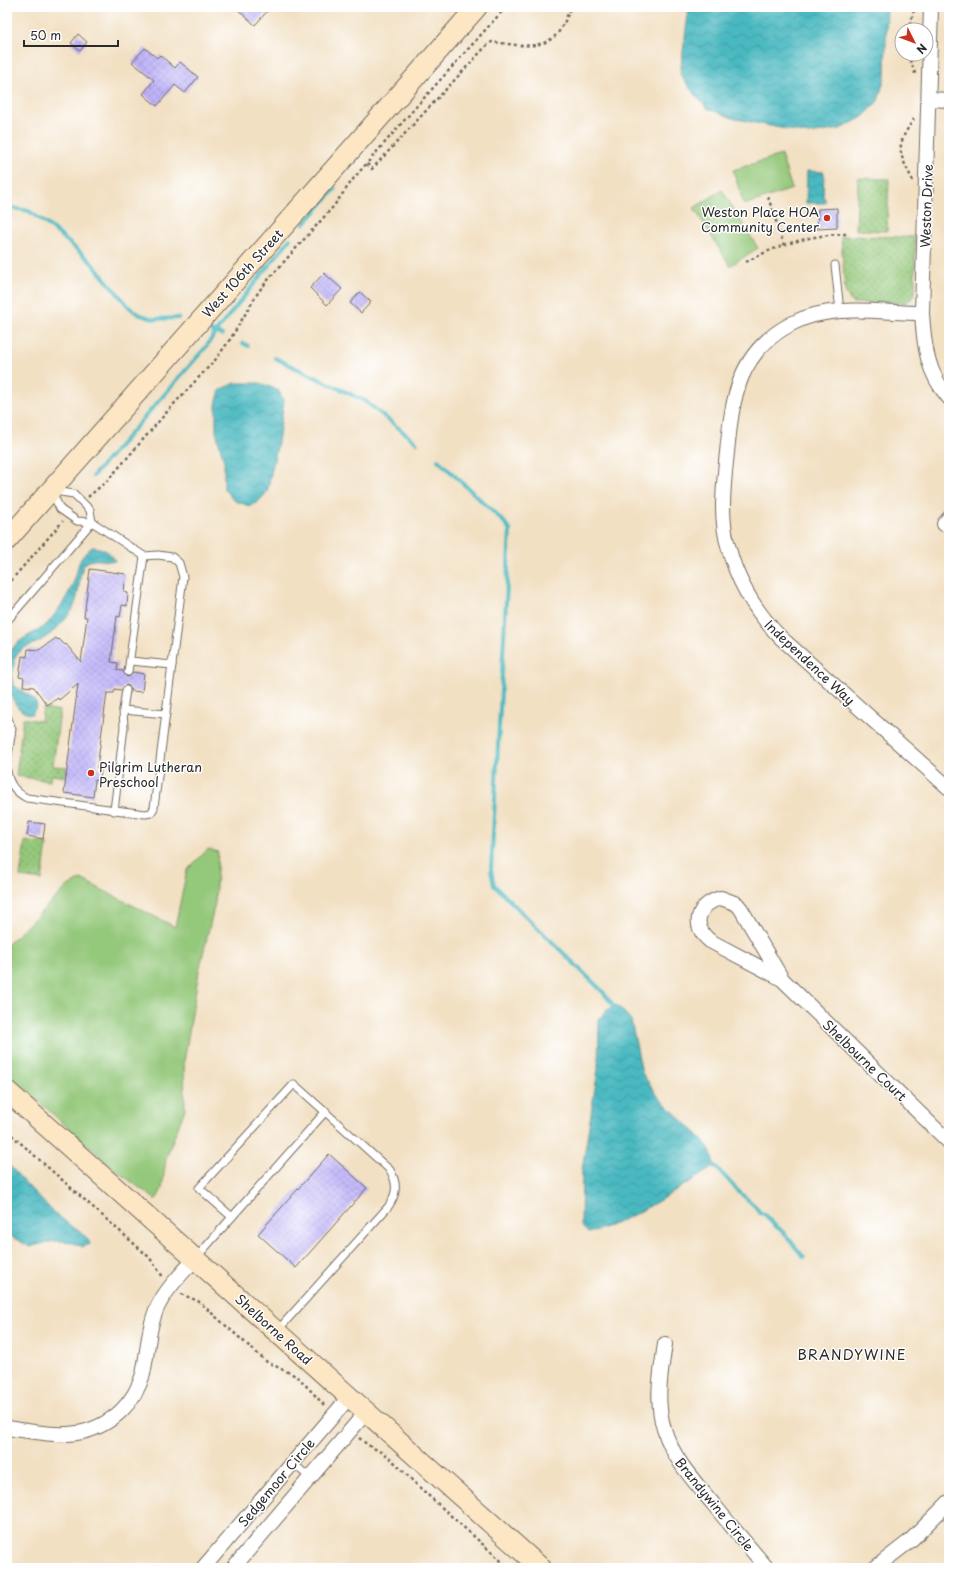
<svg xmlns="http://www.w3.org/2000/svg" width="956" height="1575" font-family="'Playpen Sans',sans-serif">
<style>
.grass{fill:#94c87a;stroke:#607a52}
.park{fill:url(#park-dots);stroke:#607a52}
.water{fill:url(#water-waves);stroke:#3a7276}
.lines{fill:none;stroke-linecap:round;stroke-linejoin:round}
.stream{stroke:#4ab9c1;stroke-width:4}
.building{fill:url(#building-cross-hatch)}
.lane-casing{stroke:#716a60;stroke-width:9}
.street-casing{stroke:#716a60;stroke-width:16}
.secondary-casing{stroke:#716a60;stroke-width:22}
.path{stroke:#716a60;stroke-width:2.5;stroke-dasharray:3 3;stroke-linecap:butt}
.lane{stroke:#fff;stroke-width:7}
.street{stroke:#fff;stroke-width:14}
.secondary{stroke:#fce6c4;stroke-width:20}
.poi-dot{fill:#c8321e;stroke:#fff;stroke-width:1.5}
.labels{text-anchor:middle;dominant-baseline:central;stroke-width:3;stroke-linejoin:round;paint-order:stroke}
.street-label{font-size:13px;fill:#2b2b2b;stroke:#fff}
.poi-label{font-size:13px;fill:#2b2b2b;stroke:#fff;text-anchor:end}
.neighbourhood-label{font-size:14px;letter-spacing:1px;fill:#2b2b2b;stroke:#fff}
</style>
<defs>
<pattern id="park-dots" width="8" height="8" patternUnits="userSpaceOnUse"><rect width="8" height="8" fill="#94c87a"/><path d="M2 2h.1M6 6h.1" fill="none" stroke="#79a364" stroke-width="1.8" stroke-linecap="round"/></pattern>
<pattern id="water-waves" width="16" height="10" patternUnits="userSpaceOnUse"><rect width="16" height="10" fill="#4ab9c1"/><path d="M0 5q4-4 8 0t8 0" fill="none" stroke="#3e979d"/></pattern>
<pattern id="building-cross-hatch" width="8" height="8" patternUnits="userSpaceOnUse"><rect width="8" height="8" fill="#beb3f9"/><path d="M0 0l8 8M0 8l8-8" fill="none" stroke="#a39ad6"/></pattern>
</defs>
<rect width="100%" height="100%" fill="#fff"/>
<filter id="ink" filterUnits="userSpaceOnUse"><feTurbulence type="fractalNoise" baseFrequency=".025" numOctaves="2"/><feDisplacementMap in="SourceGraphic" scale="8" xChannelSelector="R" yChannelSelector="G"/><feConvolveMatrix kernelMatrix="1 2 1 2 8 2 1 2 1" color-interpolation-filters="sRGB"/></filter>
<filter id="wash" filterUnits="userSpaceOnUse"><feTurbulence type="fractalNoise" baseFrequency=".012" numOctaves="4" result="noise"/><feDisplacementMap in="SourceGraphic" scale="16" xChannelSelector="R" yChannelSelector="G"/><feGaussianBlur stdDeviation="0.9" result="paint"/><feColorMatrix in="noise" values="0 0 0 0 0 0 0 0 0 0 0 0 0 0 0 0 0 1.4 0 .05"/><feComposite in="paint" operator="in"/></filter>
<g filter="url(#wash)">
<rect width="100%" height="100%" fill="#f2e0c3"/>
<!-- grass -->
<g class="grass">
<path d="M781,155L792,189L744,205L733,170Z"/>
<path d="M722,190L758,248L730,266L694,208Z"/>
<path d="M208,849L218,852L215,903L199,971L184,1062L185,1109L166,1158L162,1189L156,1200L113,1168L7,1073V945L68,886L81,879L175,927L187,870Z"/>
</g>
<!-- park -->
<g class="park">
<path d="M858,178L889,179L887,231L856,230Z"/>
<path d="M841,236L915,237V293L911,299L905,303H852L845,291Z"/>
<path d="M43,708L60,711L53,766L67,767L66,777L51,775L50,781L16,776L23,718L41,721Z"/>
<path d="M25,841L47,844L42,880L20,877Z"/>
</g>
<!-- water -->
<g class="water">
<path d="M689,7H887L885,77L878,101L863,117L840,129L809,134L732,118L707,108L695,95L680,74Z"/>
<path d="M807,171L824,172L823,198H825V203H806Z"/>
<path d="M235,383H260L278,390L284,401L278,442L267,492L258,502L249,506L233,500L224,489V461L216,432V405L220,390Z"/>
<path d="M92,547C101,547 112,552 115,561C105,562 93,556 85,564C78,570 81,600 70,613C62,624 50,636 38,642C24,649 20,646 13,662C1,643 39,633 48,623C57,612 67,598 73,584C80,567 74,562 92,547Z"/>
<path d="M11,674L13,685L33,698L37,705L32,714C16,715 4,688 11,674Z"/>
<path d="M617,1005L631,1020L642,1073L660,1099L696,1133L709,1148L715,1166C676,1190 632,1221 588,1233L581,1226L582,1170L598,1069L599,1018L607,1010Z"/>
<path d="M7,1163C26,1183 44,1205 66,1222C74,1230 87,1233 90,1244L83,1247C62,1237 52,1241 30,1247L7,1234Z"/>
</g>
<g class="lines">
<!-- stream -->
<g class="stream">
<path d="M7,207L29,211L53,229L89,260L129,307L138,314L153,319L178,318"/>
<path d="M304,224L335,189"/>
<path d="M211,331L222,335"/>
<path d="M243,343L248,346"/>
<path d="M275,358L365,401L417,443"/>
<path d="M438,460L504,522L510,530L491,870L494,885L602,991L614,1006"/>
<path d="M93,476L206,347L215,333L290,239"/>
<path d="M11,674L13,662"/>
<path d="M715,1166L738,1191L755,1206L760,1213L765,1214C772,1226 778,1226 785,1234C792,1242 797,1250 804,1257"/>
</g>
</g>
<g id="blocks">
<!-- building -->
<g class="building">
<path d="M235,7H271L255,25Z"/>
<path d="M78,34L87,42L80,51L71,43Z"/>
<path d="M145,48L157,58L160,55L175,68L180,62L198,77L185,93L175,85L157,106L143,94L154,80L132,62Z"/>
<path d="M837,208V228L817,229L818,209Z"/>
<path d="M324,273L342,289L327,305L310,288Z"/>
<path d="M360,292L371,302L361,313L350,303Z"/>
<path d="M90,569L126,574L124,592L128,593L127,606L122,605L120,617L117,616L111,662L118,663L117,670L123,671L127,677L130,676L133,672L144,674L142,692L131,691L129,686L126,685L121,690L115,689L114,693H107L97,768L101,769L100,781L95,780L93,797L64,793L78,684L59,700L58,698L47,705L34,687L23,686L24,678L19,677L22,656L27,657L28,649L39,650L56,638L58,640L59,639L65,645L66,644L81,662L87,617H84Z"/>
<path d="M29,822L45,824L43,839L27,836Z"/>
<path d="M329,1154L367,1188L296,1268L258,1234Z"/>
</g>
</g>
</g>
<g filter="url(#ink)">
<use href="#blocks" fill-opacity="0" stroke="#716a60" stroke-width="1"/>
<g class="lines">
<defs>
<g id="lane">
<path d="M835,265L840,311"/>
<path d="M54,491L74,494L90,510L92,522"/>
<path d="M7,621L92,522"/>
<path d="M130,661L172,665"/>
<path d="M128,672L144,556"/>
<path d="M123,710L166,714"/>
<path d="M7,716L12,729L7,762"/>
<path d="M7,771C9,784 15,792 27,798L145,814L151,813L154,808L183,577L179,563L172,557L158,555L144,556L92,522L77,521L60,509L52,492"/>
<path d="M114,811L124,727L123,710L126,690"/>
<path d="M232,1217L326,1111"/>
<path d="M196,1258L232,1217L199,1188L294,1084L390,1170C398,1184 397,1194 388,1207L277,1331"/>
<path d="M293,1463L310,1478"/>
</g>
<g id="street">
<path d="M931,7L922,313C924,346 927,373 949,398"/>
<path d="M929,99L949,100"/>
<path d="M922,313C880,313 832,303 793,323C734,353 732,404 726,462C723,491 720,521 729,549C738,583 755,611 780,637L949,788"/>
<path d="M944,524L949,518"/>
<path d="M721,898L737,904L741,909L782,979L710,941C690,925 698,904 721,898Z"/>
<path d="M782,979L949,1142"/>
<path d="M665,1344C661,1372 655,1400 664,1429C673,1459 694,1481 714,1505C731,1526 749,1547 767,1568"/>
<path d="M7,1428C50,1434 87,1444 122,1410C132,1400 139,1388 143,1374C148,1352 148,1326 158,1306C167,1288 182,1273 196,1258"/>
<path d="M203,1568L350,1396"/>
<path d="M233,1568L367,1411"/>
<path d="M875,1568L911,1540L949,1502"/>
</g>
<g id="secondary">
<path d="M7,540L477,7"/>
<path d="M7,1091L541,1568"/>
</g>
</defs>
<!-- lane casing -->
<use href="#lane" class="lane-casing"/>
<!-- street casing -->
<use href="#street" class="street-casing"/>
<!-- secondary casing -->
<use href="#secondary" class="secondary-casing"/>
<!-- path -->
<g class="path">
<path d="M908,30L915,7"/>
<path d="M908,54L916,76"/>
<path d="M367,164L372,169L488,44L492,42C514,44 545,53 560,30C565,23 567,15 571,7"/>
<path d="M913,181C899,152 894,148 914,119"/>
<path d="M768,197L784,245"/>
<path d="M746,262C777,245 812,234 848,234"/>
<path d="M88,497L108,480L173,405L216,359L231,338L259,291L273,274L333,207L354,178L415,108L506,7"/>
<path d="M7,585L63,521"/>
<path d="M7,1131L149,1257L163,1277"/>
<path d="M181,1294L198,1301L267,1362L298,1377L325,1406"/>
<path d="M359,1438L368,1445L388,1456L419,1487L509,1568"/>
</g>
<!-- lane -->
<use href="#lane" class="lane"/>
<!-- street -->
<use href="#street" class="street"/>
<!-- secondary -->
<use href="#secondary" class="secondary"/>
</g>
</g>
<!-- markers -->
<g class="poi-dot">
<circle cx="827" cy="218" r="4"/>
<circle cx="91" cy="773" r="4"/>
</g>
<g class="labels">
<!-- street labels -->
<g class="street-label">
<text transform="translate(926 206) rotate(-88)">Weston Drive</text>
<text transform="translate(242 273) rotate(-48)">West 106th Street</text>
<text transform="translate(810 662) rotate(43)">Independence Way</text>
<text transform="translate(865 1060) rotate(44)">Shelbourne Court</text>
<text transform="translate(274 1329) rotate(42)">Shelborne Road</text>
<text transform="translate(276 1482) rotate(-50)">Sedgemoor Circle</text>
<text transform="translate(715 1504) rotate(51)">Brandywine Circle</text>
</g>
<!-- poi labels -->
<g class="poi-label">
<text x="819" y="211">Weston Place HOA<tspan x="819" dy="15">Community Center</tspan></text>
<text x="99" y="766" text-anchor="start">Pilgrim Lutheran<tspan x="99" dy="15">Preschool</tspan></text>
</g>
<!-- neighbourhood labels -->
<g class="neighbourhood-label">
<text x="852" y="1354">BRANDYWINE</text>
</g>
</g>
<!-- margin -->
<rect width="956" height="1575" fill="none" stroke="#fff" stroke-width="24"/>
<!-- north arrow -->
<g transform="translate(914 42) rotate(132)"><circle r="19" fill="#ffffff" stroke="#aaaaaa"/>
<path d="M0-3L7 15L0 10L-7 15Z" fill="#c8321e"/>
<text y="-6" font-size="11" font-weight="bold" text-anchor="middle" fill="#2b2b2b">N</text>
</g>
<!-- scale -->
<path d="M24 40v6h94v-6" fill="none" stroke="#2b2b2b" stroke-width="2"/>
<text x="30" y="40" font-size="12" fill="#2b2b2b" stroke="#ffffff" stroke-width="3" paint-order="stroke">50 m</text>
</svg>
